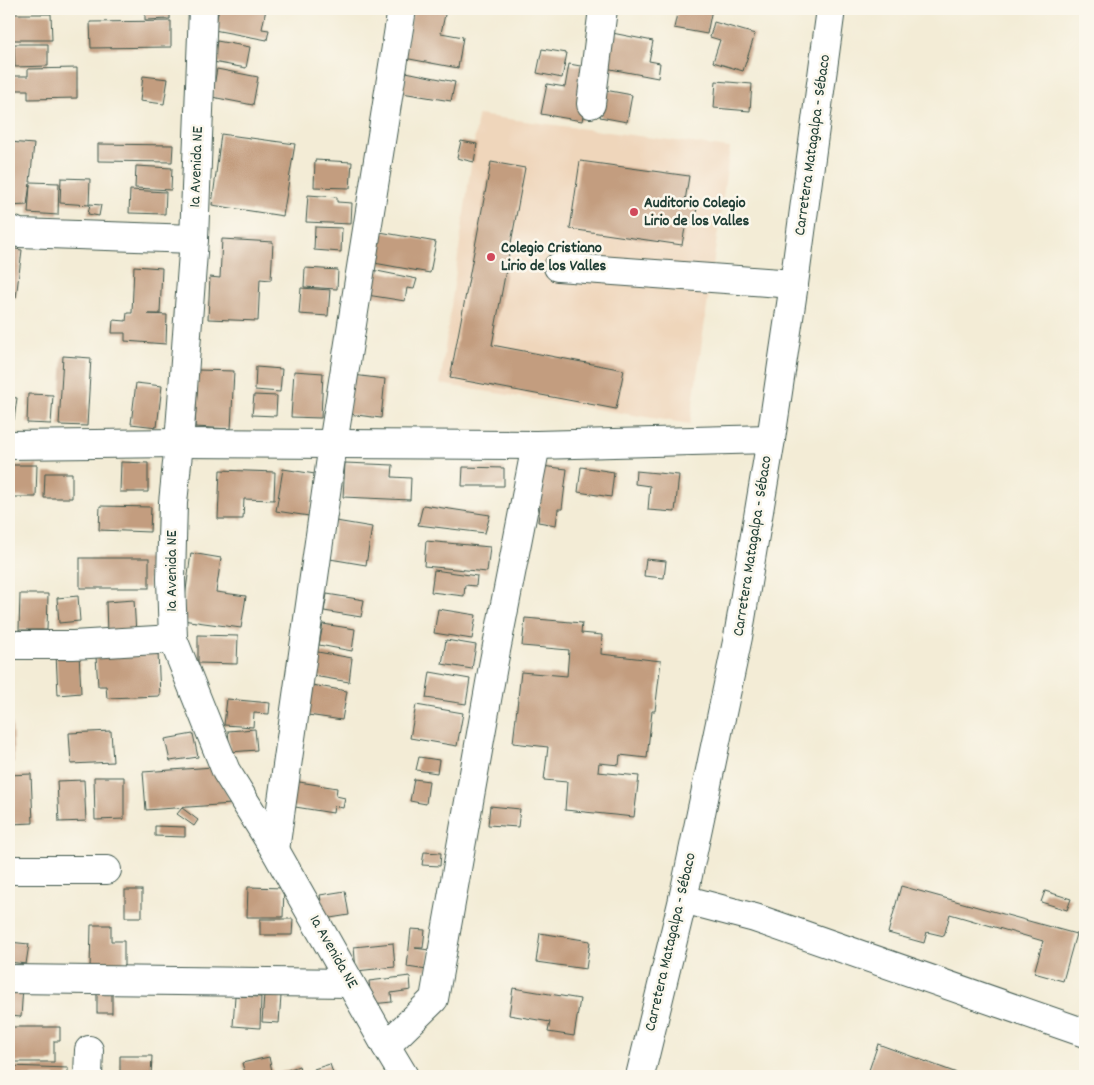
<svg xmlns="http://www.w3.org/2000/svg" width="1094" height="1085" font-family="Dekko,sans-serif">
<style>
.built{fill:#efd6bb}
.building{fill:#c39d7f}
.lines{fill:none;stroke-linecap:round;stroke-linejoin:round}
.minor-casing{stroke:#3f574c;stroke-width:30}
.major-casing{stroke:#3f574c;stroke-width:30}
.minor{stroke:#fff;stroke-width:28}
.major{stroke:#fff;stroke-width:28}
.poi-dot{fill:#d1495b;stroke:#fbf7ec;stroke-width:2}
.labels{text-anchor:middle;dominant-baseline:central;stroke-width:5;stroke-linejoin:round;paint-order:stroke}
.street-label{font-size:16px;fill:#1f3d34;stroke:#fbf7ec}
.poi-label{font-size:16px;font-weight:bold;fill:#1f3d34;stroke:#fbf7ec;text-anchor:start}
</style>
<rect width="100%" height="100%" fill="#fbf7ec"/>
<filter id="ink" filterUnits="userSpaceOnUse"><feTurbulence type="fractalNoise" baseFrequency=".02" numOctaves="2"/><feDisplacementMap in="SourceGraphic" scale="10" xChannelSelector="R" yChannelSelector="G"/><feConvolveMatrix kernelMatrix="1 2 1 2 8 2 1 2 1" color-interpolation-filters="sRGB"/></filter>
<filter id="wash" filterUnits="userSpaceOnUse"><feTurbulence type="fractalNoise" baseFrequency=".0096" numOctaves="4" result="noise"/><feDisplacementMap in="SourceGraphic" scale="20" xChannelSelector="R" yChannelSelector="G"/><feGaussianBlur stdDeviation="1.12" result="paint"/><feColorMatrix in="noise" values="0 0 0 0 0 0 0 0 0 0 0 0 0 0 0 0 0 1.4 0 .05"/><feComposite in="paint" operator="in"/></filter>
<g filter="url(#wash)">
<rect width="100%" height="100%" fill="#f3ecd6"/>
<!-- built -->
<path class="built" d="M478,115L730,148L690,424L440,384Z"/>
<g id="blocks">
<!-- building -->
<g class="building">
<path d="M145,9H170V19L145,20Z"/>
<path d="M219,9H266L262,29L269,30L267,40L214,30Z"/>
<path d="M413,9H439L446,10L441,33L463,37L458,68L404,58Z"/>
<path d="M678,9H712L707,34L674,28Z"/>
<path d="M11,14H51L52,40H12Z"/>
<path d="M171,21V47L91,48L90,22Z"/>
<path d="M714,22L755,34L743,71L713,62L720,40L710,37Z"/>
<path d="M607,32L653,41L649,61L660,63L658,78L600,67Z"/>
<path d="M217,41L250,47L246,68L213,62Z"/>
<path d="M14,44H48V66L15,67Z"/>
<path d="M542,49L567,53L562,78L537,73Z"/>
<path d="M569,64L592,68L582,121L541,114L547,84L565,87Z"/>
<path d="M77,68V98L28,99V90H13V76H28V69Z"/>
<path d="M217,69L258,77L253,105L212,97Z"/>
<path d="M406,72L455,82L451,101L402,93Z"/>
<path d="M143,76L168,79L164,104L140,101Z"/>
<path d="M716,81L752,84L750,111L714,108Z"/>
<path d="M605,90L632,95L627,122L600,117Z"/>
<path d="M221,134L295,144L283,216L212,205Z"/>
<path d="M461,141L477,144L474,162L457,158Z"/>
<path d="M9,142L34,144L30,182L59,183L58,215L28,213L30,184L27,205L9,206Z"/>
<path d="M98,144L173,145L172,162L98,161Z"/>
<path d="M315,160L352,162L350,188L314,187Z"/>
<path d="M580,161L689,176L685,201L698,203L694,223L686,222L682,245L570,229Z"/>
<path d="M491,162L525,168L492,345L624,370L616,409L450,378Z"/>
<path d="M136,166L172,168L171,190L135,188Z"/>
<path d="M61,178L90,179L89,205L60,203Z"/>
<path d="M130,190L166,192L165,214L129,213Z"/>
<path d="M308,195L337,197V202L352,203L351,224L306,222Z"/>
<path d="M90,204L101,205L99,216L88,214Z"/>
<path d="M315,227L342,228L341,252L314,250Z"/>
<path d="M380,232L436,242L430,273L374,263Z"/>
<path d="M222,239L273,242L271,280L260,279L258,321L208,319L210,277L220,278Z"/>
<path d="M9,248L22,250L16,298L9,297Z"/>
<path d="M134,266L162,268L160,314H148L167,315L166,344L125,341V333H112L113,320L126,321L127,313H132Z"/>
<path d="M305,268L338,270L337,289L304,287Z"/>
<path d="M372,270L417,279L414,289L407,288L405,301L367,295Z"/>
<path d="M301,288L330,290L328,316L299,314Z"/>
<path d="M63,356L91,358L87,426L59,425Z"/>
<path d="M256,367L282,369L280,392L255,390Z"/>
<path d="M198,370L234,371L231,429L195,427Z"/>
<path d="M294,371L323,373L321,418L291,417Z"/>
<path d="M353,375L385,379L381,418L348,414Z"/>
<path d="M136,383L162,386L157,427L131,424Z"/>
<path d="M28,394L53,395L51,424L27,423Z"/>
<path d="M254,395L277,396L276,416L252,415Z"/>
<path d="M9,397L17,398L14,420L9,419Z"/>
<path d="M121,462L148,463V492H120Z"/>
<path d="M345,463L393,465L392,477L411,478L410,500L343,497Z"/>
<path d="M10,465H37L36,497H10Z"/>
<path d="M541,466L567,469L562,509H558L556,525L538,522L540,506H535Z"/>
<path d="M463,467L504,468V486H462Z"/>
<path d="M581,467L614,472L611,497L578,492Z"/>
<path d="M283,469L315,474L309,516L276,511Z"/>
<path d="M220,470L275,472L274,500L244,499L243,519H218Z"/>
<path d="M636,471L679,475L675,512L648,510L650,486L635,484Z"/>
<path d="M45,473H72V498H44Z"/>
<path d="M423,505L490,515L485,533L418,525Z"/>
<path d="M100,506L151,507L150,532L99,530Z"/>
<path d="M336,521L372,527L366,565L330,559Z"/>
<path d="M426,541L490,547L487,572L424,566Z"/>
<path d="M191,553L221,558L216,592L246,596L241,628L182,620Z"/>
<rect x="80" y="558" width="69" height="30"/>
<path d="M646,559L666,561L664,578L644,576Z"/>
<path d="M434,570L477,576L476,586L465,585L464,596L431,592Z"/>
<path d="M20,594H48L47,630H19Z"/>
<path d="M327,594L364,600L361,617L324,611Z"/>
<path d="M78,596L80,621L59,623L57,598Z"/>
<path d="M134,600L136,633L107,634L106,602Z"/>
<path d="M438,609L476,615L472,639L434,633Z"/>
<path d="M525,618L582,623L581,633L602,635L601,654L661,661L655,711H652L647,758L620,755L619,765L599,763L598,772L639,776L634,817L565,810L567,782L544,780L548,747L513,743L521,672L567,676L569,650L522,646Z"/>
<path d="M323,624L355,629L352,651L319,645Z"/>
<path d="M198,635L238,636L237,664L198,663Z"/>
<path d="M446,640L476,645L472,669L442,664Z"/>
<path d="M312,651L352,658L349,682L308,675Z"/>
<path d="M79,653L81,693L58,695L56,654Z"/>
<path d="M158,653L160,696L107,698L106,686H98L96,657Z"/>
<path d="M430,672L470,679L466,704L426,698Z"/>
<path d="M306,684L347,691L342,720L301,714Z"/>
<path d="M227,699L270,703L269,714L254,713L253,727L224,725Z"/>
<path d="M416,705L463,713L457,746L410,738Z"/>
<path d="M12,723L14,763H9V724Z"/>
<path d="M255,729L257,750L230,752L228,731Z"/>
<path d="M111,731L113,762L71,764L69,733Z"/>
<path d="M193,734L198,757L170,761L165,739Z"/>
<path d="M419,757L439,760L437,773L416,770Z"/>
<path d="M213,767L232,804L146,810L143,772Z"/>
<path d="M31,774L33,823L11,824L9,775Z"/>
<path d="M94,777H124V819L95,820Z"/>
<path d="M414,779L429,781L426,804L410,801Z"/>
<path d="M84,780L86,821L59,822L57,781Z"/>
<path d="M293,781L337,788L336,796L345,798L343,808L334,806L333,813L289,806Z"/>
<path d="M490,806L520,809L518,827L488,825Z"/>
<path d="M182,808L198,820L194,826L177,814Z"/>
<path d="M155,826L185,827V837L155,836Z"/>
<path d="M424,852L441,853L440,866L422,865Z"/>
<path d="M901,886L1076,934L1063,981L1034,973L1043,941L950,914L944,936L927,932L924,943L888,933Z"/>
<path d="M248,887L284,888L283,917H247Z"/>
<rect x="125" y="890" width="17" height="27"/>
<path d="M345,891L349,915L324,919L320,895Z"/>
<path d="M1045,891L1071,899L1067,910L1041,902Z"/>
<path d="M260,919H293L292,935H260Z"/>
<path d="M91,925H111V941H124V969L90,968Z"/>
<path d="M411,929L425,930L423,948H415L429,950L427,970L407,967Z"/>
<path d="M540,933L590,941L586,969L536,962Z"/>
<path d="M9,942L29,944L26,964L9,962Z"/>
<path d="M393,943L395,967L356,971L354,947Z"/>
<path d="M410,976L411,990L391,993L392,1002L371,1004L369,981Z"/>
<path d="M9,985L23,986L21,1017L9,1016Z"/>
<path d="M513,988L580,999L574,1036L548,1032L550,1022L509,1015Z"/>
<rect x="97" y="990" width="15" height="23"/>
<path d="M264,995L281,996L279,1023L262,1022Z"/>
<path d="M235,996L261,997L260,1028L233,1026Z"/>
<path d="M9,1027H60V1041H54V1062H9Z"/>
<path d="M878,1044L965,1076H867Z"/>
<path d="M120,1056H152L151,1076H120Z"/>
<path d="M269,1057L273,1076H246L242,1063Z"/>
<path d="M330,1064L334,1076H317L314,1069Z"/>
<path d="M9,1066L68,1068V1076H9Z"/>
<path d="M299,1066L302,1076H281L279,1073Z"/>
</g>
</g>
</g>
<g filter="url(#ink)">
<use href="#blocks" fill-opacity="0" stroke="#3f574c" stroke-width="1"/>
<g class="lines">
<defs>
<g id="minor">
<path d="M203,9L194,239L179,443L173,503L171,579L173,639L226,771L275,850L386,1046L404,1076"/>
<path d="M591,104L603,9"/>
<path d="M9,229L19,233L194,239"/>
<path d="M558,267L794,284"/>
<path d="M9,445L179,443L536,445L771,439"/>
<path d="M9,645H73L173,639"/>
<path d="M275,850L333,444L402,9"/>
<path d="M9,870H107"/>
<path d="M683,899L755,918L1085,1033"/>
<path d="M9,979L350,983"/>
<path d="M386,1046L434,999L493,666L536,445"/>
<path d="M88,1076L89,1050"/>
</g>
<path id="major" d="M640,1076L683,899L738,637L771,439L794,284L831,9"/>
</defs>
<!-- minor casing -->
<use href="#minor" class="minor-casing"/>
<!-- major casing -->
<use href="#major" class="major-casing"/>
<!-- minor -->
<use href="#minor" class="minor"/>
<!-- major -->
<use href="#major" class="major"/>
</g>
</g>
<!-- markers -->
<g class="poi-dot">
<circle cx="634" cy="212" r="5"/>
<circle cx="491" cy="257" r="5"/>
</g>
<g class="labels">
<!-- street labels -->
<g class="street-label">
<text transform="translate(813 145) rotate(-82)">Carretera Matagalpa - Sébaco</text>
<text transform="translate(197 167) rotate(-88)">1a Avenida NE</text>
<text transform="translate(753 546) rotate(-81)">Carretera Matagalpa - Sébaco</text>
<text transform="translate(172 571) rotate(-90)">1a Avenida NE</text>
<text transform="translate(671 942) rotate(-77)">Carretera Matagalpa - Sébaco</text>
<text transform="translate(333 952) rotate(60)">1a Avenida NE</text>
</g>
<!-- poi labels -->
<g class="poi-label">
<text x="644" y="203">Auditorio Colegio<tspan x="644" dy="18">Lirio de los Valles</tspan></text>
<text x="501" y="248">Colegio Cristiano<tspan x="501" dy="18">Lirio de los Valles</tspan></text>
</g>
</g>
<!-- margin -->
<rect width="1094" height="1085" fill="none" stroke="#fbf7ec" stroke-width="30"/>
</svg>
